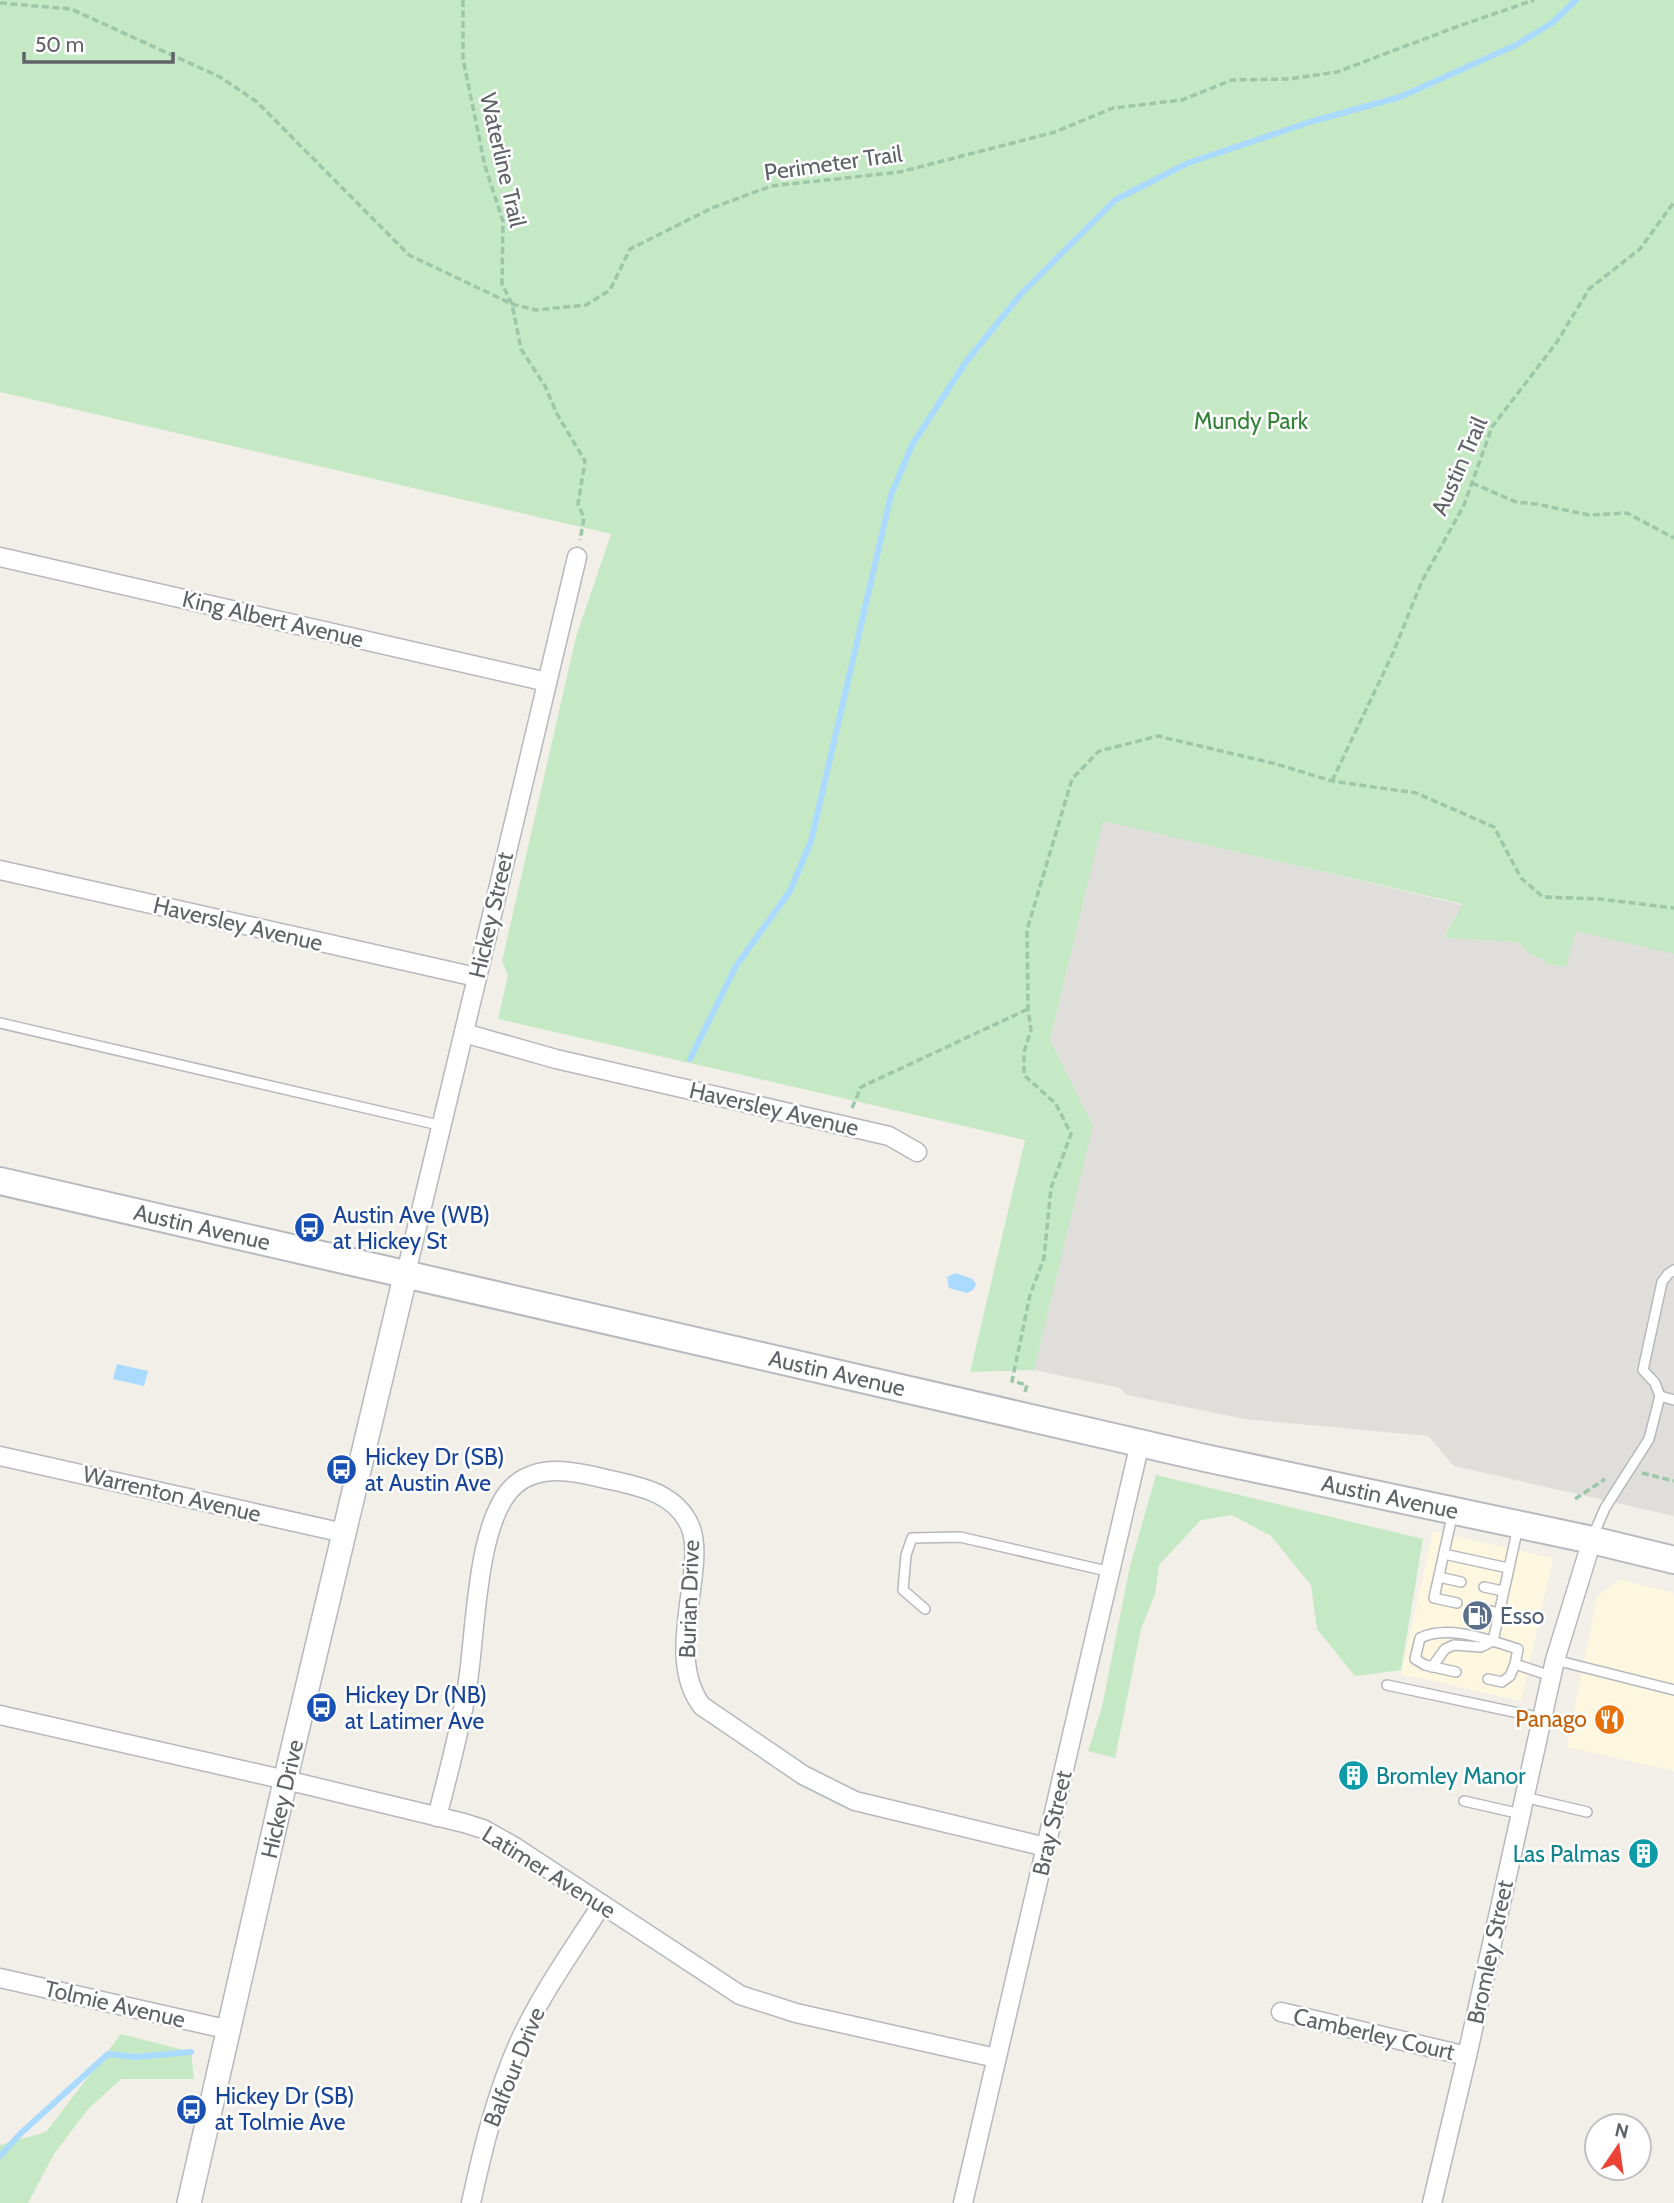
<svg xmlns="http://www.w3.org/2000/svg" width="1674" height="2203" font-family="Cabin,sans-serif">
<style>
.commercial{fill:#fef7e0}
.industrial{fill:#e0deda}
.green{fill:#c5e8c5}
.water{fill:#aadaff}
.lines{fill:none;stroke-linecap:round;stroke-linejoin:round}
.stream{stroke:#aadaff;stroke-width:6}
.service-casing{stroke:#b5b8bc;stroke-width:12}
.minor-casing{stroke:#b5b8bc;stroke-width:21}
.tertiary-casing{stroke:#b5b8bc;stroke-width:26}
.secondary-casing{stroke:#b6babf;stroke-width:30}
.path{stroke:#9cc7a9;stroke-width:3.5;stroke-dasharray:7 3.5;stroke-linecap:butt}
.service{stroke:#fff;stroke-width:9}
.minor{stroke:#fff;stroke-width:18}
.tertiary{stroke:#fff;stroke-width:23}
.secondary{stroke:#fff;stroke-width:26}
.labels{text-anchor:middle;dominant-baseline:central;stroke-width:5;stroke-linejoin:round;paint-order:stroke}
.street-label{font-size:23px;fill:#5f6368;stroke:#fff}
.park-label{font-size:23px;fill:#348238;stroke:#fff}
.transit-label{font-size:23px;fill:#164399;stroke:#fff;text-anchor:start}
.service-label{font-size:23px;fill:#4e5e75;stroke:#fff;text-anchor:start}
.food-label{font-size:23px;fill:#c56008;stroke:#fff;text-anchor:end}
.culture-label{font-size:23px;fill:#0d838f;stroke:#fff;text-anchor:start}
</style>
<rect width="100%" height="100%" fill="#f1efe8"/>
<!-- commercial -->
<g class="commercial">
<path d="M1433,1531L1553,1558L1521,1701L1401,1674Z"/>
<path d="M1620,1580L1674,1593V1771L1567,1747L1597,1596Z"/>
</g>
<!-- industrial -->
<path class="industrial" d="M1103,820L1463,905L1444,935L1447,938L1518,942L1533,956L1546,960L1545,964L1565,967L1580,914L1674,923V1516L1454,1466L1428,1436L1245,1419L1127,1395L1120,1388L1034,1370L1092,1126L1050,1040Z"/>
<!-- green -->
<g class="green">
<path d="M0,0H1674V954L1576,931L1566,967L1545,964V960L1533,956L1517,942L1447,938L1444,936L1463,904L1103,821L1050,1040L1093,1126L1034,1370L970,1372L1025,1140L498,1019L508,975L502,961L576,637L611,534L0,392Z"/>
<path d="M1156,1475L1423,1539L1401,1670L1355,1676L1317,1629L1311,1585L1271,1536L1232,1515L1201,1520L1159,1565L1155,1594L1141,1629L1115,1758L1088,1751L1102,1707L1130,1566Z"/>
<path d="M121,2034L191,2052L194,2079H121L88,2109L54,2154L28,2203H0V2145L46,2132Z"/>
</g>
<!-- water -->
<g class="water">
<path d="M955,1273L973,1279L976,1285L973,1290L967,1293L949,1288L947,1277Z"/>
<path d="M117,1364L148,1371L144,1386L113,1379Z"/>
</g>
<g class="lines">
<!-- stream -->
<g class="stream">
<path d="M690,1059L736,966L790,891L811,841L891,495L912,445L965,363L1021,294L1115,200L1188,163L1310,122L1400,97L1516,45L1552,23L1576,0"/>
<path d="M0,2156L20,2134L108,2054L135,2057L191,2052"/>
</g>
<defs>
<g id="service">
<path d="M0,1023L443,1126"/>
<path d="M1660,1396L1674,1400"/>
<path d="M1453,1512L1434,1598L1457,1603"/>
<path d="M1592,1538L1605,1508L1649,1439L1660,1396L1655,1383L1643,1370L1662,1282L1668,1274L1674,1270"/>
<path d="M1444,1554L1508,1568"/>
<path d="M1439,1577L1461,1582"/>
<path d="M1484,1587L1503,1591"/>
<path d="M1479,1608L1499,1613"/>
<path d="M925,1609L903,1590L906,1555L912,1538L960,1537L1111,1572"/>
<path d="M1493,1641L1518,1527"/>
<path d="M1555,1660L1674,1690"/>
<path d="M1432,1667L1445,1649L1454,1645L1481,1647L1493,1641"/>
<path d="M1456,1672L1425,1665L1415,1659L1420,1638C1449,1624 1489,1640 1518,1649L1515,1664L1551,1676"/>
<path d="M1488,1679L1502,1682L1510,1676L1515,1664"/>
<path d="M1387,1685L1542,1718"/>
<path d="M1524,1797L1587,1812"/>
<path d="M1464,1801L1521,1814"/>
</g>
<g id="minor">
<path d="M0,557L547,682"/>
<path d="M0,870L476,977"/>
<path d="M464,1033L556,1059L889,1136L917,1152"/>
<path d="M406,1273C465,1035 519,795 577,557"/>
<path d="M0,1456L344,1533"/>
<path d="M0,1715L286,1780L464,1823L483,1829L515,1847L740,1995L796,2013L996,2058"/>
<path d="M437,1817C448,1774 460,1731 467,1688C476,1637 475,1520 515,1485C541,1463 576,1472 606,1479C638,1486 675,1492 690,1526C696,1540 695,1557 693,1573C689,1615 674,1670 702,1706L803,1775L855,1801L1046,1847"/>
<path d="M0,1978L230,2030"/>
<path d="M1281,2012L1467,2056"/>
<path d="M471,2203C483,2147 497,2091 521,2038C543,1991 574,1948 602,1904"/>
<path d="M963,2203L1140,1443"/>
<path d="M1432,2203L1467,2056L1555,1660L1592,1540"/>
</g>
<path id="tertiary" d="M189,2203L290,1760L406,1273"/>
<path id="secondary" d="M0,1181L1205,1458L1592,1540L1674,1560"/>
</defs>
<!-- service casing -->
<use href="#service" class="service-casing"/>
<!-- minor casing -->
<use href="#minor" class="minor-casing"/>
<!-- tertiary casing -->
<use href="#tertiary" class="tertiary-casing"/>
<!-- secondary casing -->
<use href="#secondary" class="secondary-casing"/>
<!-- path -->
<g class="path">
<path d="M463,0V59L485,166L503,221L502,284L512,304L521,349L545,386L557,414L585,461L578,504L584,518L580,540"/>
<path d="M0,3L71,9L220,77L257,102L409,255L512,304L536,310L586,305L610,290L630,249L712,208L771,186L900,172L1055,132L1113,108L1182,100L1232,80L1288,79L1337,72L1456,27L1534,0"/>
<path d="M1472,483L1516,502L1536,504L1589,515L1627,513L1674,538"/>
<path d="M1332,781L1393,653L1422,581L1464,505L1492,427L1557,342L1589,289L1640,249L1674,202"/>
<path d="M852,1108L861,1087L1028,1009"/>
<path d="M1025,1392L1027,1385L1012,1381L1030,1295L1044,1258L1051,1188L1071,1134L1056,1104L1024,1075V1052L1031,1030L1028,1009L1027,930L1072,779L1099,751L1158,736L1276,764L1332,781L1416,793L1494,827L1521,878L1543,897L1600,899L1674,908"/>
<path d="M1642,1473L1674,1481"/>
<path d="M1575,1499L1605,1479"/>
</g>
<!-- service -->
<use href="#service" class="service"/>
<!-- minor -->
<use href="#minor" class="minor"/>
<!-- tertiary -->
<use href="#tertiary" class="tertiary"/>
<!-- secondary -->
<use href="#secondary" class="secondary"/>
</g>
<!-- icons -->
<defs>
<symbol id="bus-disc" viewBox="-11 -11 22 22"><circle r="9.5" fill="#1a4fb4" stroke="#fff"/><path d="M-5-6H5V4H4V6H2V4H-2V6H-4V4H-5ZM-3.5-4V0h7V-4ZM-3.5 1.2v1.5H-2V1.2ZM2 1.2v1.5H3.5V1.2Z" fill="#fff"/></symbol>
<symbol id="fuel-disc" viewBox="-11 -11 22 22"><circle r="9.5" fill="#5c6f8a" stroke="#fff"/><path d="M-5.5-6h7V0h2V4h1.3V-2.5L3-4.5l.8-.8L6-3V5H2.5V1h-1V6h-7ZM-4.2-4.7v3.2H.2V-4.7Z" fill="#fff"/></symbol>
<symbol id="restaurant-disc" viewBox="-11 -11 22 22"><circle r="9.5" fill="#e8710a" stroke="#fff"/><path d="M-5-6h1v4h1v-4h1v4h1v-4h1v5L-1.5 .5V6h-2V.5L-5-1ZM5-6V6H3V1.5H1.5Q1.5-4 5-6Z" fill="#fff"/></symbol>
<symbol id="building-disc" viewBox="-11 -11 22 22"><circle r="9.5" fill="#0f9aa8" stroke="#fff"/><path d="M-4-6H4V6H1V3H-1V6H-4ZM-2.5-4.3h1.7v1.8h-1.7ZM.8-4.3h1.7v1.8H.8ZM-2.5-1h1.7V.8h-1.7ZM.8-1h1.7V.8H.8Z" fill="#fff"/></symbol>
</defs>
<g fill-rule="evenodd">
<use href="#bus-disc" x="292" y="1210" width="35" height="35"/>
<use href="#bus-disc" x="324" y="1452" width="35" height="35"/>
<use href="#fuel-disc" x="1460" y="1598" width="35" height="35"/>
<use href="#bus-disc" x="304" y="1690" width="35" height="35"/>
<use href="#restaurant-disc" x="1592" y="1702" width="35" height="35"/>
<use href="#building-disc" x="1336" y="1758" width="35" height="35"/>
<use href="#building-disc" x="1626" y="1836" width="35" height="35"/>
<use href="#bus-disc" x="174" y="2092" width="35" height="35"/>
</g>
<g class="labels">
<!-- street labels -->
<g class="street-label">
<text transform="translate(503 160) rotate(77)">Waterline Trail</text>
<text transform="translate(833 163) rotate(-8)">Perimeter Trail</text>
<text transform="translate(1459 466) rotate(-66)">Austin Trail</text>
<text transform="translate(273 619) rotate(13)">King Albert Avenue</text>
<text transform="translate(491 915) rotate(-77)">Hickey Street</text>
<text transform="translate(238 924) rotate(13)">Haversley Avenue</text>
<text transform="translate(774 1109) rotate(13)">Haversley Avenue</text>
<text transform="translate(202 1227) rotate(13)">Austin Avenue</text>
<text transform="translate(837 1373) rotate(13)">Austin Avenue</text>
<text transform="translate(172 1494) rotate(13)">Warrenton Avenue</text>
<text transform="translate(1390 1497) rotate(12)">Austin Avenue</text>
<text transform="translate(689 1599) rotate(-88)">Burian Drive</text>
<text transform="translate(282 1799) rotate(-77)">Hickey Drive</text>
<text transform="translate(1052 1823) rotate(-77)">Bray Street</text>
<text transform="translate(549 1872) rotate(32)">Latimer Avenue</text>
<text transform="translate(1490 1952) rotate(-78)">Bromley Street</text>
<text transform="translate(115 2004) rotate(13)">Tolmie Avenue</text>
<text transform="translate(1374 2034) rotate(13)">Camberley Court</text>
<text transform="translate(514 2067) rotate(-68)">Balfour Drive</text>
</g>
<!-- park labels -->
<g class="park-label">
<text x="1251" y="421">Mundy Park</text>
</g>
<!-- transit labels -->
<g class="transit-label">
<text x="333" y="1215">Austin Ave (WB)<tspan x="333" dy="26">at Hickey St</tspan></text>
<text x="365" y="1457">Hickey Dr (SB)<tspan x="365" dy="26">at Austin Ave</tspan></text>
<text x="345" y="1695">Hickey Dr (NB)<tspan x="345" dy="26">at Latimer Ave</tspan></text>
<text x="215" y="2096">Hickey Dr (SB)<tspan x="215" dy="26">at Tolmie Ave</tspan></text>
</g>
<!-- service labels -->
<g class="service-label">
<text x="1500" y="1616">Esso</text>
</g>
<!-- food labels -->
<g class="food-label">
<text x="1587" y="1719">Panago</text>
</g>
<!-- culture labels -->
<g class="culture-label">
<text x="1376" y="1776">Bromley Manor</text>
<text x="1620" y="1854" text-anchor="end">Las Palmas</text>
</g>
</g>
<!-- north arrow -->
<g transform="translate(1618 2147) rotate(13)"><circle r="33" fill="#ffffff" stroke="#bfc1c3" stroke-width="2"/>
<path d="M0-5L12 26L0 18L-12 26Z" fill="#ea4335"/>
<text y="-10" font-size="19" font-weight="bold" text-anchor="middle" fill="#5f6368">N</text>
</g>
<!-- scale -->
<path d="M24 52v10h149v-10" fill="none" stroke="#5f6368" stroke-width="3.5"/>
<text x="35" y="52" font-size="21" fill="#5f6368" stroke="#ffffff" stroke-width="5" paint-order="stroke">50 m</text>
</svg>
